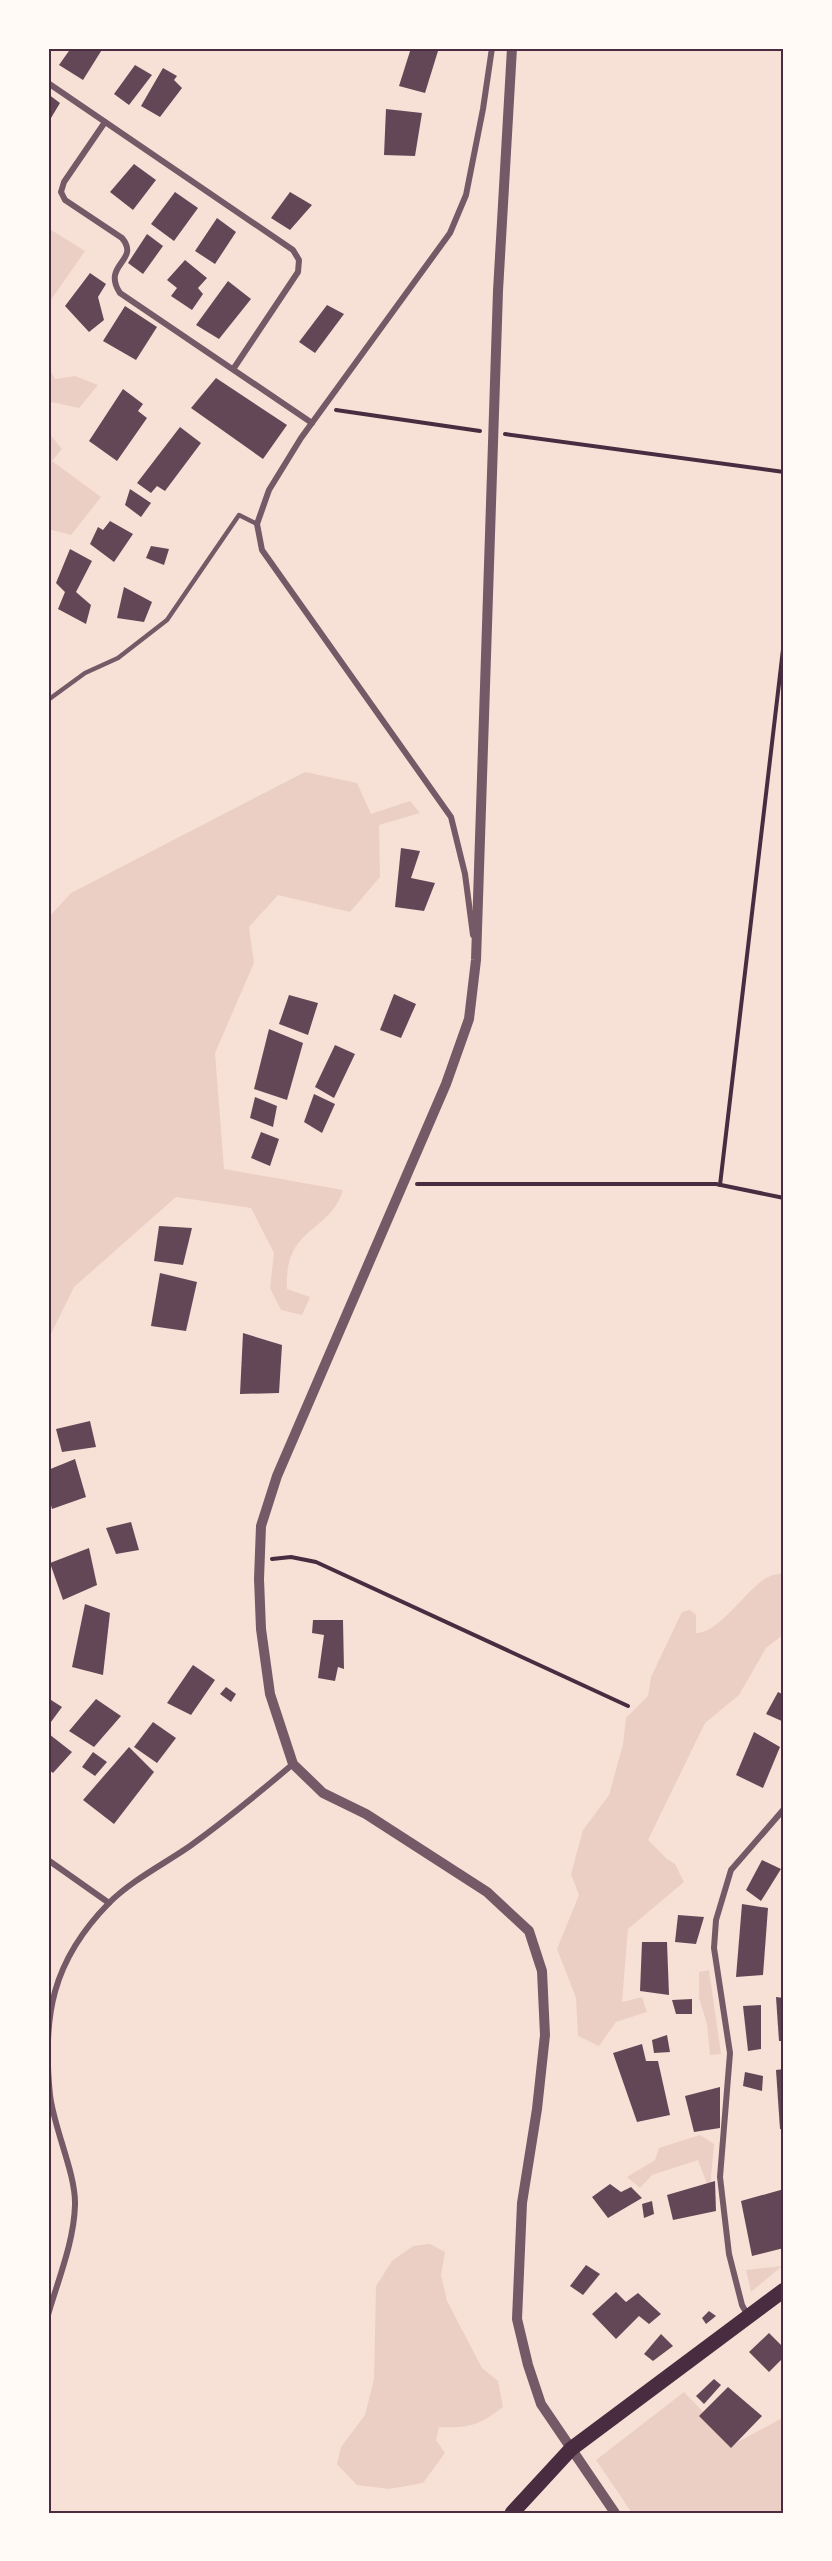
<svg xmlns="http://www.w3.org/2000/svg" width="832" height="2561" font-family="Rubik,sans-serif">
<style>
.green{fill:#ebcfc5}
.building{fill:#644757}
.lines{fill:none;stroke-linecap:round;stroke-linejoin:round}
.path{stroke:#4a2c40;stroke-width:4}
.service{stroke:#755966;stroke-width:4.5}
.minor{stroke:#755966;stroke-width:6}
.tertiary{stroke:#755966;stroke-width:10}
.primary{stroke:#4a2c40;stroke-width:15}
.neatline{fill:none;stroke:#4a2c40;stroke-width:2}
</style>
<rect width="100%" height="100%" fill="#f7e1d7"/>
<!-- green -->
<g class="green">
<path d="M48,228L85,251L48,304Z"/>
<path d="M48,366L55,379L75,376L98,385L79,408L52,402L48,408Z"/>
<path d="M48,432L62,449L52,461L101,497L71,535L48,529Z"/>
<path d="M305,772L357,783L371,814L410,801L420,813L379,825L380,877L350,912L278,895L249,927L254,963L215,1053L224,1169L343,1190C330,1234 284,1225 287,1289L310,1297L302,1315L281,1310L270,1288L274,1253L251,1208L176,1197L74,1287L48,1340V918L71,893Z"/>
<path d="M784,1573V1634L766,1648L739,1695L705,1723L648,1840L667,1859L675,1864L684,1882L628,1929L622,2002L642,1997L647,2012L616,2022L599,2046L578,2036L576,1998L557,1949L579,1895L571,1874L583,1830L609,1795L623,1744L626,1718L648,1696L651,1677L682,1612L690,1610L696,1615V1633C718,1634 746,1590 766,1578C771,1575 778,1574 784,1573Z"/>
<path d="M709,1970L721,2054L710,2055L707,2024L699,1998V1972Z"/>
<path d="M700,2135L714,2144L711,2177L713,2200L698,2160L652,2175L640,2188L627,2177L655,2160L659,2148Z"/>
<path d="M430,2244L445,2252L441,2275L447,2301L482,2368L498,2381L503,2407C478,2426 470,2428 439,2427L436,2440L445,2453L423,2483L389,2489L357,2485L337,2464L341,2447L365,2415L374,2379L376,2286L392,2261L413,2246Z"/>
<path d="M782,2266L751,2292L746,2270Z"/>
<path d="M684,2392L734,2444L784,2417V2513H632L596,2460Z"/>
</g>
<!-- building -->
<g class="building">
<path d="M71,48H103L83,80L59,65Z"/>
<path d="M411,48L438,51L425,93L399,86Z"/>
<path d="M135,65L152,75L129,105L114,94Z"/>
<path d="M163,68L177,76L174,80L182,88L160,117L141,106Z"/>
<path d="M48,94L60,103L48,123Z"/>
<path d="M386,109L422,113L415,156L384,155Z"/>
<path d="M134,164L156,180L133,210L110,192Z"/>
<path d="M175,192L198,208L174,241L151,224Z"/>
<path d="M290,192L312,205L290,230L271,218Z"/>
<path d="M217,218L236,232L215,264L195,251Z"/>
<path d="M147,234L163,246L143,274L128,263Z"/>
<path d="M185,260L207,278L198,288L203,294L192,310L171,296L177,288L167,280Z"/>
<path d="M90,273L106,284L98,297L104,320L89,332L65,306Z"/>
<path d="M228,281L251,299L219,339L196,325Z"/>
<path d="M327,305L344,314L315,353L299,342Z"/>
<path d="M125,306L157,327L136,360L103,341Z"/>
<path d="M216,378L287,425L263,459L191,408Z"/>
<path d="M123,389L143,404L138,411L147,418L117,461L89,441Z"/>
<path d="M180,427L201,443L165,491L157,486L151,493L137,483Z"/>
<path d="M130,489L151,503L141,517L125,505Z"/>
<path d="M110,521L133,534L114,562L90,544L98,527L103,530Z"/>
<path d="M151,546L169,549L164,565L146,558Z"/>
<path d="M70,549L92,561L76,592L91,605L86,624L58,609L65,592L56,583Z"/>
<path d="M124,587L152,602L144,622L117,618Z"/>
<path d="M401,848L420,851L411,878L435,883L424,911L395,907Z"/>
<path d="M394,994L416,1004L401,1038L380,1030Z"/>
<path d="M289,995L318,1003L308,1035L279,1024Z"/>
<path d="M269,1029L303,1043L287,1100L254,1089Z"/>
<path d="M335,1045L355,1054L334,1098L315,1087Z"/>
<path d="M314,1094L335,1104L322,1133L304,1122Z"/>
<path d="M255,1097L277,1106L273,1127L250,1118Z"/>
<path d="M261,1132L279,1139L270,1166L251,1158Z"/>
<path d="M159,1226L192,1228L183,1265L154,1261Z"/>
<path d="M160,1273L197,1282L186,1331L151,1326Z"/>
<path d="M243,1333L282,1345L279,1393L240,1394Z"/>
<path d="M90,1421L96,1447L62,1452L56,1429Z"/>
<path d="M75,1459L86,1497L52,1509L48,1494V1470Z"/>
<path d="M131,1522L139,1550L116,1554L106,1528Z"/>
<path d="M89,1548L97,1585L63,1600L50,1563Z"/>
<path d="M85,1604L110,1613L103,1675L72,1667Z"/>
<path d="M313,1620H343L344,1669L338,1667L335,1681L318,1678L324,1635L312,1633Z"/>
<path d="M193,1665L215,1680L191,1715L167,1703Z"/>
<path d="M226,1687L236,1694L231,1702L220,1694Z"/>
<path d="M778,1692L784,1695V1722L766,1714Z"/>
<path d="M48,1698L62,1707L48,1726Z"/>
<path d="M96,1699L121,1716L94,1747L69,1731Z"/>
<path d="M153,1722L176,1738L157,1763L134,1747Z"/>
<path d="M754,1732L780,1747L763,1788L736,1775Z"/>
<path d="M49,1734L72,1752L53,1773L48,1769Z"/>
<path d="M129,1747L154,1772L114,1824L83,1800Z"/>
<path d="M93,1752L107,1762L95,1776L82,1767Z"/>
<path d="M762,1860L781,1869L761,1901L746,1890Z"/>
<path d="M742,1904L768,1908L763,1975L736,1977Z"/>
<path d="M678,1915L704,1917L696,1944L675,1942Z"/>
<path d="M642,1942H667L669,1995L640,1991Z"/>
<path d="M776,1997L784,1998V2041H779Z"/>
<path d="M692,1999V2014H676L672,2000Z"/>
<path d="M761,2005V2049L748,2051L743,2006Z"/>
<path d="M667,2035L670,2052L654,2053L652,2040Z"/>
<path d="M642,2044L646,2061H658L670,2115L637,2122L613,2053Z"/>
<path d="M784,2069V2130L780,2129L776,2070Z"/>
<path d="M745,2072L763,2076L762,2091L743,2086Z"/>
<path d="M720,2087V2128L694,2132L685,2096Z"/>
<path d="M715,2181L716,2211L673,2220L667,2195Z"/>
<path d="M610,2184L621,2192L631,2187L642,2198L608,2218L592,2197Z"/>
<path d="M784,2189V2248L752,2256L741,2201Z"/>
<path d="M652,2201L654,2214L644,2218L642,2204Z"/>
<path d="M586,2265L600,2274L583,2295L570,2286Z"/>
<path d="M616,2292L626,2302L638,2293L661,2314L649,2324L639,2316L616,2339L592,2314Z"/>
<path d="M709,2311L716,2316L706,2324L702,2318Z"/>
<path d="M769,2333L784,2348V2357L769,2372L749,2352Z"/>
<path d="M661,2334L673,2346L653,2361L644,2354Z"/>
<path d="M714,2379L721,2385L704,2404L696,2396Z"/>
<path d="M728,2387L762,2416L731,2448L699,2416Z"/>
</g>
<g class="lines">
<!-- path -->
<g class="path">
<path d="M336,410L480,431"/>
<path d="M505,434L784,472"/>
<path d="M417,1184H716L784,1198"/>
<path d="M720,1185L784,641"/>
<path d="M272,1559L291,1557L316,1562L628,1706"/>
</g>
<!-- service -->
<path class="service" d="M48,700L85,673L118,658L167,620L239,515L257,524"/>
<!-- minor -->
<g class="minor">
<path d="M48,83L293,250L299,260L298,272L234,368"/>
<path d="M105,122L64,182L61,192L65,200L122,238C141,261 101,264 120,293L312,423"/>
<path d="M473,935L465,874L451,817L262,550L257,524L269,490L301,438L450,233L466,195L483,109L492,48"/>
<path d="M48,1860L109,1903"/>
<path d="M48,2315C58,2280 74,2242 75,2205C76,2174 54,2129 50,2095C42,2016 52,1961 109,1903C132,1880 164,1864 190,1846C226,1820 260,1792 293,1764"/>
<path d="M748,2316L742,2305L729,2254L720,2177L730,2053L714,1948L716,1920L731,1870L784,1809"/>
</g>
<!-- tertiary -->
<path class="tertiary" d="M512,48L498,291L476,960L469,1019L446,1084L277,1476L261,1526L259,1579L261,1629L270,1694L293,1764L323,1793L366,1814L487,1892L529,1931L542,1971L545,2035L537,2109L522,2203L517,2319L528,2365L541,2404L615,2513"/>
<!-- primary -->
<path class="primary" d="M512,2513L571,2449L784,2290"/>
</g>
<!-- border -->
<rect width="832" height="2561" fill="none" stroke="#fffaf5" stroke-width="99"/>
<rect x="50" y="50" width="732" height="2462" class="neatline"/>
</svg>
